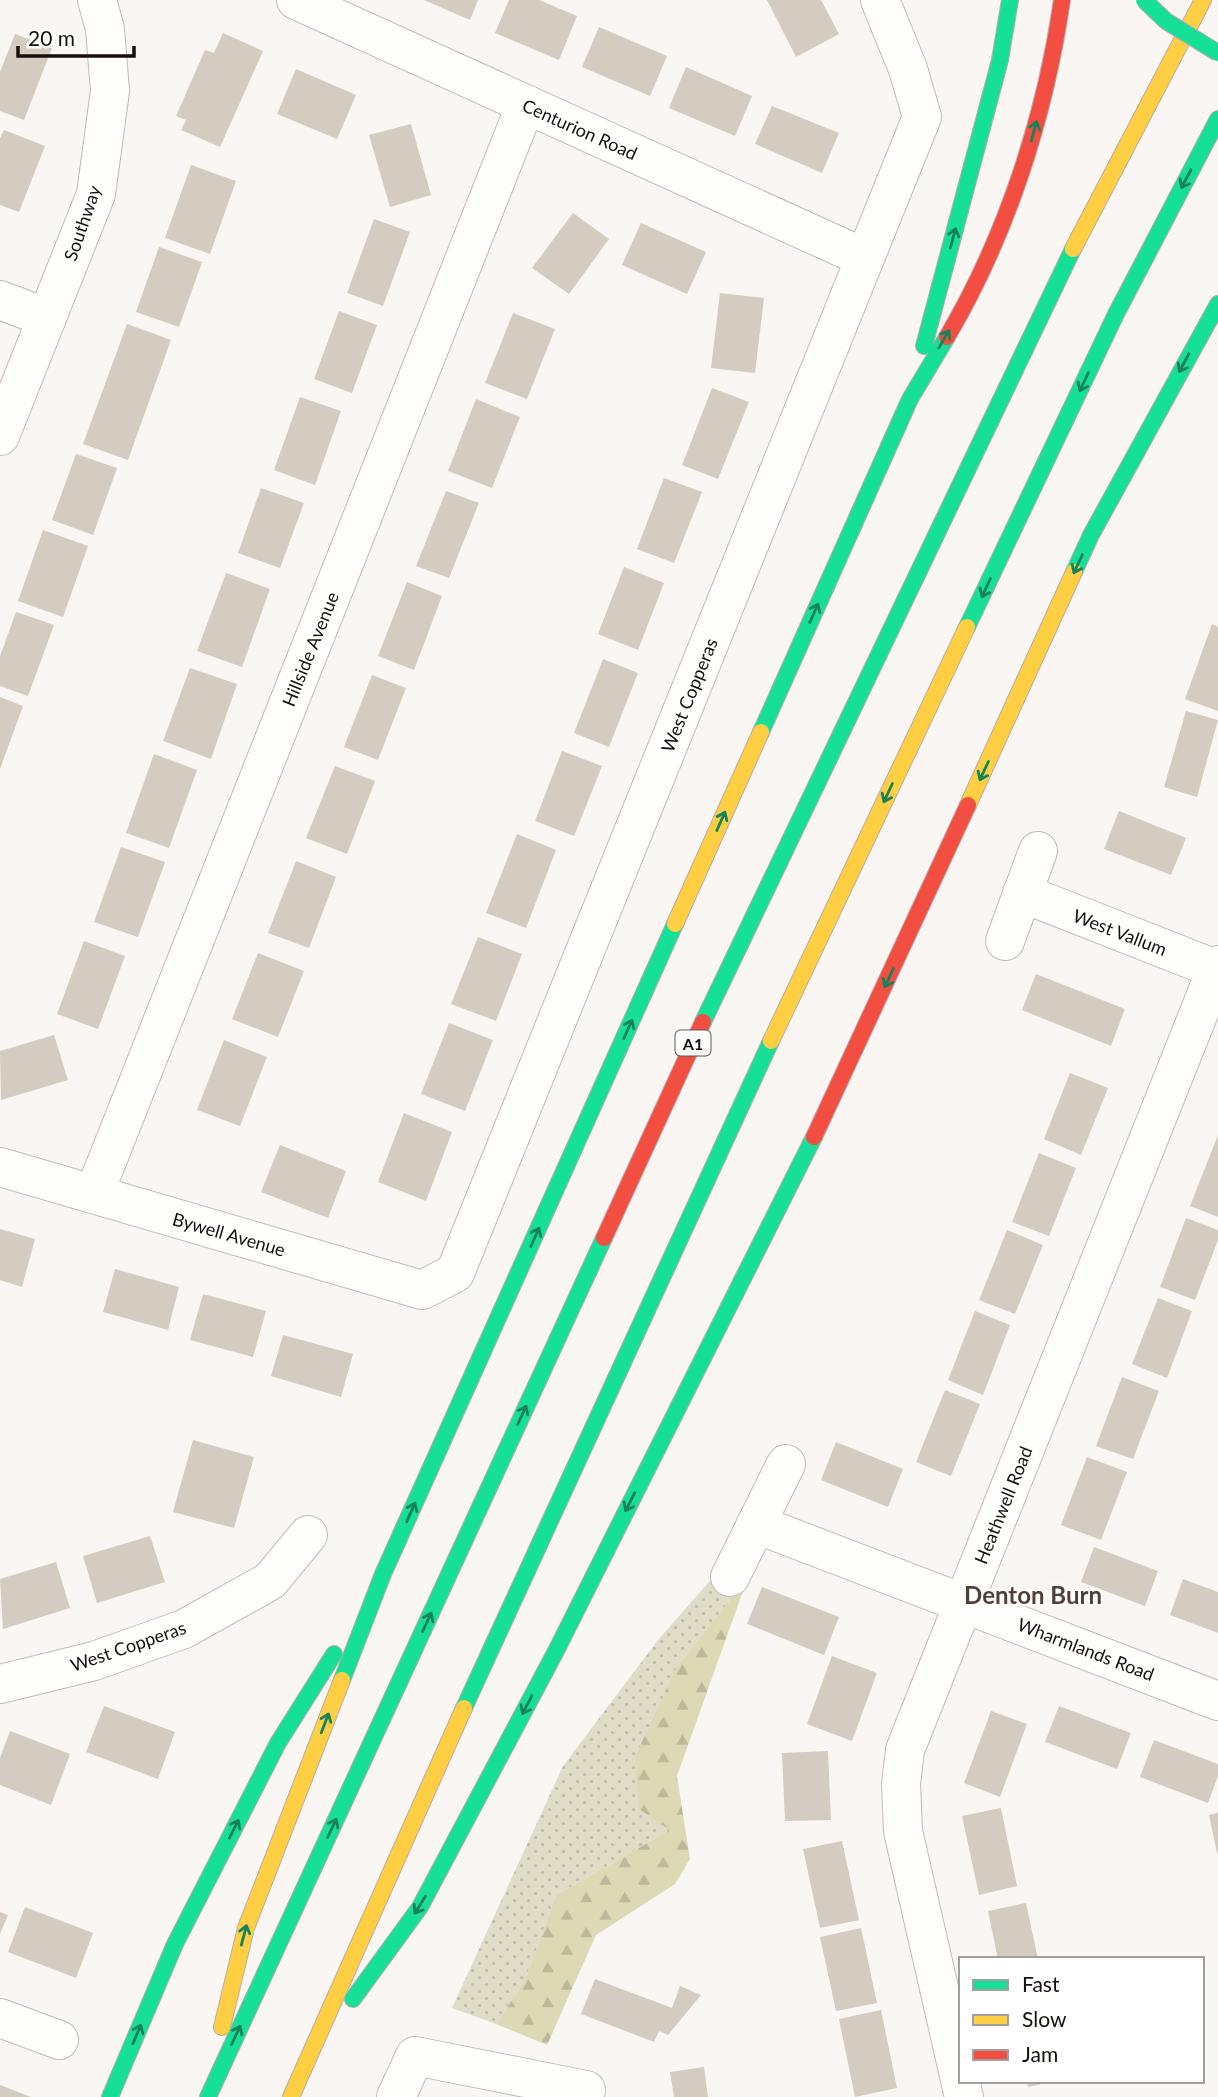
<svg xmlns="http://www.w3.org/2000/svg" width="1218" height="2097" font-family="Lato,sans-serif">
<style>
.grass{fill:url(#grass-dots)}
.forest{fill:url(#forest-firs)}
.building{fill:#d4ccc0}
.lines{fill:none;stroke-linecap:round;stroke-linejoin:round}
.street-casing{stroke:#c0bbb8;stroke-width:40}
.fast-casing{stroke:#beaaa9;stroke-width:18}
.slow-casing{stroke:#beaaa9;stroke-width:18}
.jam-casing{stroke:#beaaa9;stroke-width:18}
.street{stroke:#fefefd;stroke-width:38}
.fast{stroke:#16e098;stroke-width:16}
.slow{stroke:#ffcf43;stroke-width:16}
.jam{stroke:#f24e42;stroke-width:16}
.fast-bridge-casing{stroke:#beaaa9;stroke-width:18;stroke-linecap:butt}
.fast-bridge{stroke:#16e098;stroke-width:16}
.oneway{stroke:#168259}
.labels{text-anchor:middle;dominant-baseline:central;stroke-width:5;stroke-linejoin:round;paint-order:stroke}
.shield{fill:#fff;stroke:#5c5755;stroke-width:2}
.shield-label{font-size:16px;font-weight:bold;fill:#160f0c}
.street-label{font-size:18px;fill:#160f0c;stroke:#fff}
.district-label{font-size:24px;font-weight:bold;fill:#514037;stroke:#fff}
</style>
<defs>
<pattern id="grass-dots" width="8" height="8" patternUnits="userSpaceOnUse" patternTransform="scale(1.75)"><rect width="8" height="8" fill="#dfddc7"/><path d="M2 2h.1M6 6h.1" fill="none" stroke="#bfbcaa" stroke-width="1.8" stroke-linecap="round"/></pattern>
<pattern id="forest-firs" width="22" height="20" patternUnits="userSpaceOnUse" patternTransform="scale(1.75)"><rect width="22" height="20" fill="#dcd9b5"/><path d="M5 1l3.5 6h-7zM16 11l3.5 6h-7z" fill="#bcb99a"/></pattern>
</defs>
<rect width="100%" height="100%" fill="#faf6f4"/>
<!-- grass -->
<path class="grass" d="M715,1575L748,1577L677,1666L670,1830L556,1895L525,1980L496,2024L452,2008L563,1766L658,1640Z"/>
<!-- forest -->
<path class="forest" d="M748,1577L677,1776L690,1859L675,1884L596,1935L547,2045L496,2024L525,1980L556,1895L670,1830L639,1809L635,1757L677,1666Z"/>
<!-- building -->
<g class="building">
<path d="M424,0H478L470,20Z"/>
<path d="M509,0H539L577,16L559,60L495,33Z"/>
<path d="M767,0H821L839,34L796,57Z"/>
<path d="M599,27L667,56L650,96L582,67Z"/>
<path d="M223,33L263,51L220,147L181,130L186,120L176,116L205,50L214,53Z"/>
<path d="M15,34L52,48L24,120L0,111V72Z"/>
<path d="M686,67L752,96L735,136L669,108Z"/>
<path d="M296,69L356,95L337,139L277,114Z"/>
<path d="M772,106L839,133L822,173L755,144Z"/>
<path d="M411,124L431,195L390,207L369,135Z"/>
<path d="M4,130L45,146L19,212L0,205V138Z"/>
<path d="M191,165L236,181L210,254L165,238Z"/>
<path d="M573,213L609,239L569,294L532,268Z"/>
<path d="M374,219L410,232L383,306L347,293Z"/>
<path d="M641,223L706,252L687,294L622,265Z"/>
<path d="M159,247L202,262L179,327L136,312Z"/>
<path d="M720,293L764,298L755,373L711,368Z"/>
<path d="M339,311L377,325L352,393L314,379Z"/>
<path d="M513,313L555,329L527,399L485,383Z"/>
<path d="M127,324L171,340L128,460L83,444Z"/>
<path d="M712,388L749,402L718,479L682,465Z"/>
<path d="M300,397L341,411L315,485L274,470Z"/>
<path d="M476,399L520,417L492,488L448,471Z"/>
<path d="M76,454L117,468L93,535L52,520Z"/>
<path d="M664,478L702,492L674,563L637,549Z"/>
<path d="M261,488L304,503L280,568L238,553Z"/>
<path d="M446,491L479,503L449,578L416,566Z"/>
<path d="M43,530L88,546L63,617L18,601Z"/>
<path d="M624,567L664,583L638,650L598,634Z"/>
<path d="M226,573L270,589L242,667L197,651Z"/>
<path d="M407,582L442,596L414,670L378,656Z"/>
<path d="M16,612L54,625L28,696L0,686V656Z"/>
<path d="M1212,624L1218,627V711L1185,699Z"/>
<path d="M603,659L638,673L609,747L574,733Z"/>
<path d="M190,668L237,684L211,759L163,741Z"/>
<path d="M372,675L406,688L378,760L344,747Z"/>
<path d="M0,697L23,706L0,769Z"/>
<path d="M1186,711L1218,720L1197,797L1164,787Z"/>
<path d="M562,751L602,766L574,836L535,821Z"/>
<path d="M154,754L197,770L169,848L126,833Z"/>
<path d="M335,766L375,781L347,854L306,838Z"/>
<path d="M1119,811L1186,838L1171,875L1104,849Z"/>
<path d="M517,834L556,850L526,928L486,913Z"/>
<path d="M121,847L165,862L138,937L94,922Z"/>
<path d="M296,861L336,877L309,948L268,933Z"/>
<path d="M478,937L522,954L496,1021L451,1004Z"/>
<path d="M84,941L125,956L98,1029L57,1014Z"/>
<path d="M258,953L304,971L278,1037L232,1019Z"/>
<path d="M1036,974L1125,1009L1111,1046L1022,1010Z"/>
<path d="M449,1023L493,1040L465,1111L421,1094Z"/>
<path d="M54,1035L68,1080L1,1100L0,1051Z"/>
<path d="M224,1040L267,1057L240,1126L197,1110Z"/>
<path d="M1070,1073L1108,1088L1081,1155L1044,1139Z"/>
<path d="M404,1113L452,1132L426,1201L378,1182Z"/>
<path d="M1218,1135V1217L1190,1206Z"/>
<path d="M280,1145L346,1171L328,1218L261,1192Z"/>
<path d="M1039,1153L1076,1168L1049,1236L1012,1222Z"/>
<path d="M1186,1218L1218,1230V1240L1195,1300L1160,1287Z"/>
<path d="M0,1229L35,1239L22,1287L0,1280Z"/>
<path d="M1007,1230L1043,1245L1015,1314L979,1300Z"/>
<path d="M115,1269L179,1287L168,1330L103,1312Z"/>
<path d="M203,1294L266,1311L253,1357L190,1340Z"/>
<path d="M1158,1298L1192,1311L1167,1378L1132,1364Z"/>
<path d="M975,1311L1010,1325L983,1395L948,1380Z"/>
<path d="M283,1335L353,1354L341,1397L271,1376Z"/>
<path d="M1122,1377L1159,1391L1133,1459L1096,1446Z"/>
<path d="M945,1390L980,1404L951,1476L916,1462Z"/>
<path d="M193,1440L254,1457L234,1528L173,1512Z"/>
<path d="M836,1442L903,1469L888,1507L821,1480Z"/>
<path d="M1087,1457L1127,1472L1101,1540L1061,1525Z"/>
<path d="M150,1536L165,1582L97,1603L83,1556Z"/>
<path d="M1094,1547L1158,1571L1145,1606L1081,1582Z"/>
<path d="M56,1562L70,1608L3,1629L0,1579Z"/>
<path d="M1183,1579L1218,1592V1633L1170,1615Z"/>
<path d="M762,1587L839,1617L824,1655L747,1624Z"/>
<path d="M832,1656L877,1673L852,1741L807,1724Z"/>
<path d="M104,1706L175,1732L158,1779L86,1752Z"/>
<path d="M1059,1706L1131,1733L1117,1769L1045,1742Z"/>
<path d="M991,1711L1027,1724L1000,1797L964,1783Z"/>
<path d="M10,1731L70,1754L51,1805L0,1785V1758Z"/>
<path d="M1154,1740L1218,1764V1776L1208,1803L1140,1777Z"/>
<path d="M828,1751L831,1820L785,1821L782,1753Z"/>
<path d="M1001,1808L1017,1886L979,1895L962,1816Z"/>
<path d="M1218,1813V1853H1217L1209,1815Z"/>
<path d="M842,1841L859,1920L820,1928L803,1849Z"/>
<path d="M1026,1903L1038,1959H998L988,1911Z"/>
<path d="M25,1907L93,1933L76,1978L8,1952Z"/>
<path d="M0,1912L8,1915L0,1934Z"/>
<path d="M861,1928L877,2003L836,2011L820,1937Z"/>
<path d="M595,1979L672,2008L680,1986L701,1995L668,2035L659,2031L654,2042L581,2014Z"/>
<path d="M881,2010L897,2088L855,2097L839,2019Z"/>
<path d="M704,2067L708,2097H674L670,2072Z"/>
<path d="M1027,2081H1051V2082L1028,2087Z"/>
<path d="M0,2085L31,2097H0Z"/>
</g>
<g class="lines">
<defs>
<g id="street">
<path d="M296,0L865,258"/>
<path d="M0,300L47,318"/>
<path d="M0,436L96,194L110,91L105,29L97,0"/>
<path d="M1022,893L1218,970"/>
<path d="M1005,941L1038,851"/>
<path d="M0,1167L422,1290L455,1273L922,117L908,69L880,0"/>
<path d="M94,1194L526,104"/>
<path d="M756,1524L1218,1701"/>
<path d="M730,1577L786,1464"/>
<path d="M0,1684L94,1661L184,1629L270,1581L308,1535"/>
<path d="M0,2018L59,2040"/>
<path d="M396,2097L415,2056L586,2090"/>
<path d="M964,2097L903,1831L901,1784L905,1750L1218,965"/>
</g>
<g id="fast">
<path d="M924,346L1000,60L1010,0"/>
<path d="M1074,572L1091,535L1218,304"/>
<path d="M967,627L1116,314L1218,119"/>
<path d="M761,732L910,399L947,337"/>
<path d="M703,1022L1073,249"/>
<path d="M342,1680L383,1574L675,924"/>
<path d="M464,1708L771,1041"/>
<path d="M353,1999L420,1907L556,1651L814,1137"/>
<path d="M110,2097L175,1944L278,1743L334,1654"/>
<path d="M208,2097L604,1238"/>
</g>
<g id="slow">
<path d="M1073,249L1203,0"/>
<path d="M968,805L1074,572"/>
<path d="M675,924L761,732"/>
<path d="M771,1041L967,627"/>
<path d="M222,2027L246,1928L342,1680"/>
<path d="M291,2097L464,1708"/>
</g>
<g id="jam">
<path d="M947,337C1007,235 1045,117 1062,0"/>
<path d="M814,1137L968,805"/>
<path d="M604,1238L703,1022"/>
</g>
</defs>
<!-- street casing -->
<use href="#street" class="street-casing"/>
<!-- fast casing -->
<use href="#fast" class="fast-casing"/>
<!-- slow casing -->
<use href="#slow" class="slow-casing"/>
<!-- jam casing -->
<use href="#jam" class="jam-casing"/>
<!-- street -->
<use href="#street" class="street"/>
<!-- fast -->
<use href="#fast" class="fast"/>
<!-- slow -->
<use href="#slow" class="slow"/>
<!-- jam -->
<use href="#jam" class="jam"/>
<defs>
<path id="fast-bridge" d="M1144,0L1166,21L1218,53"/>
</defs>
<!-- fast-bridge casing -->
<use href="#fast-bridge" class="fast-bridge-casing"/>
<!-- fast-bridge -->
<use href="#fast-bridge" class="fast-bridge"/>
</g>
<!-- one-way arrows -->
<defs><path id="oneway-shaft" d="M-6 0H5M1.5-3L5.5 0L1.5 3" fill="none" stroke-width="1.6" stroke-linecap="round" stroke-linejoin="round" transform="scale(1.75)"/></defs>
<g class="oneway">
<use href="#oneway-shaft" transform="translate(1034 131) rotate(-75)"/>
<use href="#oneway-shaft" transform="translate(1186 179) rotate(118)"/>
<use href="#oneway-shaft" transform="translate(953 238) rotate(-75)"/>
<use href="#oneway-shaft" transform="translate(944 339) rotate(-60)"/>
<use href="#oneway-shaft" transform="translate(1184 363) rotate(118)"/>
<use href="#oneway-shaft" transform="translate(1084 382) rotate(115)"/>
<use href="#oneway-shaft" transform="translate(1078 564) rotate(115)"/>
<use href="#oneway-shaft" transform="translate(986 588) rotate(115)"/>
<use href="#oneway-shaft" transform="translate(814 613) rotate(-66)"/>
<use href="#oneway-shaft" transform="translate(984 771) rotate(115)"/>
<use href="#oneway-shaft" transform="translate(888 793) rotate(115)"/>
<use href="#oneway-shaft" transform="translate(721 821) rotate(-66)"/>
<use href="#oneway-shaft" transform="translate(889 978) rotate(115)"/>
<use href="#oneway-shaft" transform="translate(628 1029) rotate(-66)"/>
<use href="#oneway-shaft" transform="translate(535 1237) rotate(-66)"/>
<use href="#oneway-shaft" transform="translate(522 1415) rotate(-65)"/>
<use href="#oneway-shaft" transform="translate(630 1502) rotate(117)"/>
<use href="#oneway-shaft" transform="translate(411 1512) rotate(-66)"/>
<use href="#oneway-shaft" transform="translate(427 1622) rotate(-65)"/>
<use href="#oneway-shaft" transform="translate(527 1705) rotate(118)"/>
<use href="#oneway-shaft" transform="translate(325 1723) rotate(-69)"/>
<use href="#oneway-shaft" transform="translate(332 1828) rotate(-65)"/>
<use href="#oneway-shaft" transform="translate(234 1829) rotate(-63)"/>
<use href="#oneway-shaft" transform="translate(420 1905) rotate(122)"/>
<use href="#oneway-shaft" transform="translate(244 1935) rotate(-75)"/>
<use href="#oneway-shaft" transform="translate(137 2034) rotate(-67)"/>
<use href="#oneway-shaft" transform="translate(236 2035) rotate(-65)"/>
</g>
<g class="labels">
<!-- shield labels -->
<rect class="shield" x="675.5" y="1030.5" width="35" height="25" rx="5"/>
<g class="shield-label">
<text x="693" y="1043">A1</text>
</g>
<!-- street labels -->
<g class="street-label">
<text transform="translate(580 129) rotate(24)">Centurion Road</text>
<text transform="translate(82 223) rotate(-71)">Southway</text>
<text transform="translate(310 649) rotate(-68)">Hillside Avenue</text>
<text transform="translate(689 695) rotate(-68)">West Copperas</text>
<text transform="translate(1120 932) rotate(21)">West Vallum</text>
<text transform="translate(229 1234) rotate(16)">Bywell Avenue</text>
<text transform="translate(1003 1505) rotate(-68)">Heathwell Road</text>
<text transform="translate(128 1646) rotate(-19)">West Copperas</text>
<text transform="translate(1086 1649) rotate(21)">Wharmlands Road</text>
</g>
<!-- district labels -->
<g class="district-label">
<text x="1033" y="1594">Denton Burn</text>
</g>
</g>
<!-- legend -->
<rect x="959" y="1957" width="245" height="126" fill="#ffffff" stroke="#a29f9e" stroke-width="2"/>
<rect x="973" y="1980" width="35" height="10" fill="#16e098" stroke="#a29f9e" stroke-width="2"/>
<text x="1022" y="1992" font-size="21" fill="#160f0c">Fast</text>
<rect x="973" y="2015" width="35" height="10" fill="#ffcf43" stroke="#a29f9e" stroke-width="2"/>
<text x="1022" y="2027" font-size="21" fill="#160f0c">Slow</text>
<rect x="973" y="2050" width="35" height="10" fill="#f24e42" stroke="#a29f9e" stroke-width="2"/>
<text x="1022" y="2062" font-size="21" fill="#160f0c">Jam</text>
<!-- scale -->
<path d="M18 46v10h116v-10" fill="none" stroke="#160f0c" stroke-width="3.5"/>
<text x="28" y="46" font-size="21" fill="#160f0c" stroke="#ffffff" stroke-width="5" paint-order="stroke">20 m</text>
</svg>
